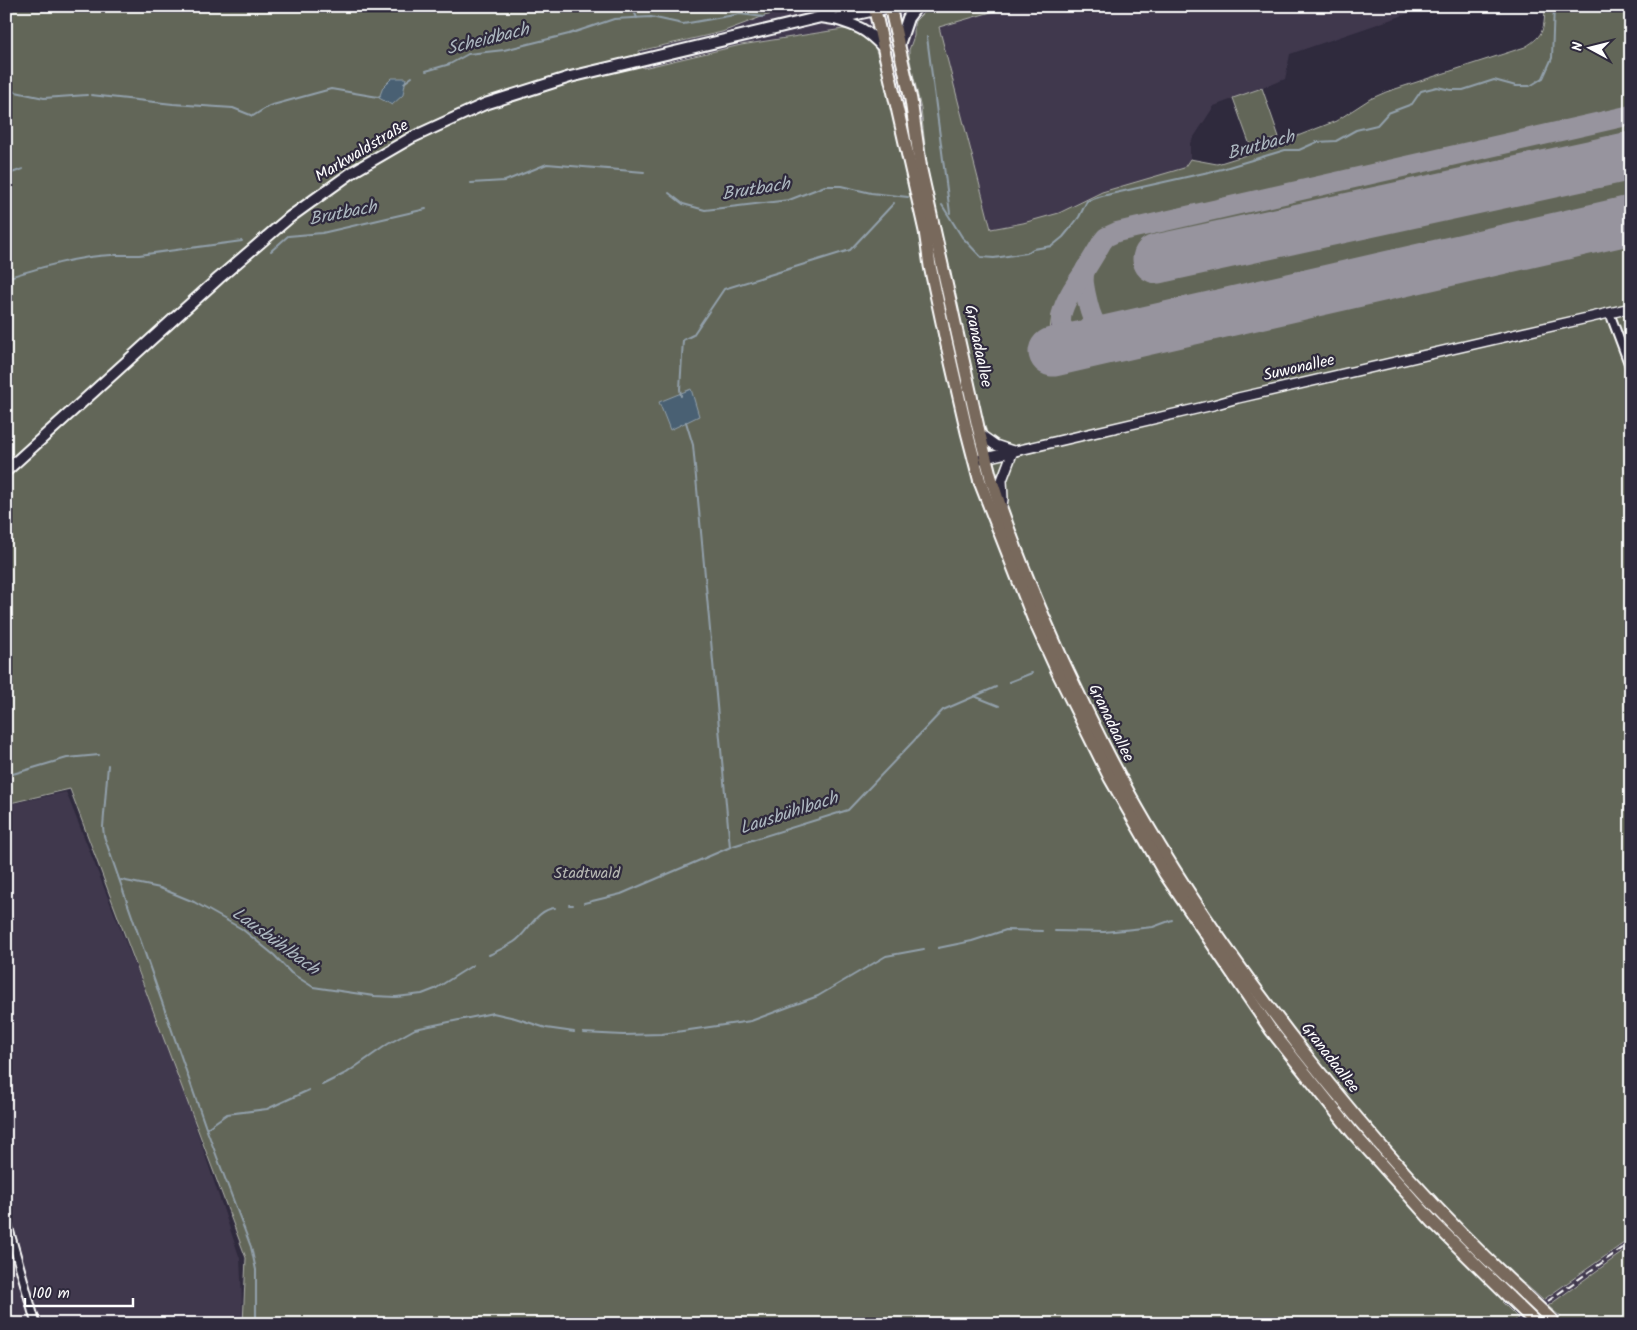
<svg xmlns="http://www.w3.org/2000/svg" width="1637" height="1330" font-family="Kalam,sans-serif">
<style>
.built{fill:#41394e}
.green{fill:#626658;stroke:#b0b2ac}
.water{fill:#496173;stroke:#92a0ab}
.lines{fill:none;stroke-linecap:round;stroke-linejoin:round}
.stream{stroke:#92a0ab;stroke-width:2}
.taxiway{stroke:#97949e;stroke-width:20}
.runway{stroke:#97949e;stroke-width:49}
.minor-casing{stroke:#fff;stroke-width:11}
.tertiary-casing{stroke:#fff;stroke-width:12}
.secondary-casing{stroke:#fff;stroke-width:14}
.primary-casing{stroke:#fff;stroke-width:15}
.trunk-casing{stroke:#fff;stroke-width:15}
.minor{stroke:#2f2a3d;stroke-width:7}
.tertiary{stroke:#2f2a3d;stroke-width:9}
.secondary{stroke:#2f2a3d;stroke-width:10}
.primary{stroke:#78695c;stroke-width:11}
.trunk{stroke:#78695c;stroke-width:11}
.rail{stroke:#fff;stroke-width:2;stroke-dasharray:8 4;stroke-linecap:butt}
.trunk-bridge-casing{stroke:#fff;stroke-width:15;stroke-linecap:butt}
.trunk-bridge{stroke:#78695c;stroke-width:11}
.labels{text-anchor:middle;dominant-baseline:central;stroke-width:4.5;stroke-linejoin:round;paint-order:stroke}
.street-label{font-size:16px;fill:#fff;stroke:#2f2a3d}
.park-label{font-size:16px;fill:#b8bab4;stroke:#2f2a3d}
.water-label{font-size:18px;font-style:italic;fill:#adb8c0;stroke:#2f2a3d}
</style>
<rect width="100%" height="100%" fill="#2f2a3d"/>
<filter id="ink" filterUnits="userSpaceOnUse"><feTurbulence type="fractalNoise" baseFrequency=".02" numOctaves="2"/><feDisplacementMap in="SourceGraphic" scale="10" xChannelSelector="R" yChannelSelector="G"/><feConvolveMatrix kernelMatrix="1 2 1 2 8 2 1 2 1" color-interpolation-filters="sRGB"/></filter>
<g filter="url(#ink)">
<!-- built -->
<g class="built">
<path d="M807,6H1430L1290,54L1285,79L1214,106L1190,143V159L1184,168L1102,192L1059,213L1023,223L991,229L938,27L935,7L925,11L915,21L913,30L914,36L909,50V56L921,109L928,174L947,263L928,267L881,66L860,31L843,29L741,45L643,68L639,52L722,32L764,16Z"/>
<path d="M1631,8V286L1007,431L997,281L1111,200L1560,98Z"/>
<path d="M66,792L176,1069L240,1259L243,1324H6V805Z"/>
<path d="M1631,1238V1246L1525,1323L1510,1324Z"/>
</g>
<!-- green -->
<g class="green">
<path d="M6,6H807L764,16L722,32L639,51L643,68L741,45L843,29L860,31L874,44L881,66L929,267L947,263L928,174L921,109L909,56V50L914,36V25L915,21L925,11L935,7L1012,6L939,27L991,229L1023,223L1059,213L1102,192L1184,168L1190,159L1217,164L1259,151L1336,121L1370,99L1386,92L1525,47C1545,35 1544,28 1545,6H1631V111L1109,231L1100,237L1052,315L1049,337L1056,367L1631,236V1238L1543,1300L1525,1284L1502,1302L1518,1318L1510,1324H243L246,1258L70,789L6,804Z"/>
<path d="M1262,88L1279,137L1251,148L1233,98Z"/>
<path d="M1631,119V203L1108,323C1104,322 1098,320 1094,316C1090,309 1084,281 1087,273C1092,263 1101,253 1107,243L1111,239Z"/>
<path d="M1078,291L1080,292L1081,294L1087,322V326L1082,328L1071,323L1066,313L1070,301Z"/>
<path d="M1631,1246V1324H1564L1559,1319L1561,1317L1548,1306Z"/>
</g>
<!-- water -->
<g class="water">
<path d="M392,78H406L403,95L392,105L379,98L383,87Z"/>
<path d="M691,389L699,416L670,430L659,402Z"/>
</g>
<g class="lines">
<!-- stream -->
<g class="stream">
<path d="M632,6L637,18"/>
<path d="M927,37L950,213"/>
<path d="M426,71L450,64L468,54L504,50L569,34L614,19L651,17L683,24L740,14L764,17"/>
<path d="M404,83L412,77"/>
<path d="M6,84L14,92"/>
<path d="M6,90L44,98L87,95"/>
<path d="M91,95L173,104L233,108L253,116L269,106L331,89L378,97L380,96"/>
<path d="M6,175L23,169"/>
<path d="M471,183L505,181L547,164L644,172"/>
<path d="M669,193L683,204L705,210L789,200L825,186H841L871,193L908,197"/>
<path d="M942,205L962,237L981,257L994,258L1027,253L1033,249L1052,246L1063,237L1072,226L1079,217L1087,201L1102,196L1222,169L1285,150H1299L1317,142L1336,141L1356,130L1377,125L1388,113L1412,104L1421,91L1437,87L1451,90H1463L1494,80L1516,86H1530L1543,78L1552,58L1554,6"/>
<path d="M271,251L288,236L322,233L426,209"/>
<path d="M115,255H139L242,241"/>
<path d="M6,278C39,268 78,256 112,255"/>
<path d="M681,396L680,389L683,340L693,335L724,289L850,250L894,203"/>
<path d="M686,422L693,445L730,847"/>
<path d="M1009,682L1032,673"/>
<path d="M974,696L999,706"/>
<path d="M108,765L103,827L104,836L206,1128L251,1247L256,1270V1324"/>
<path d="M6,776L67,758L99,755"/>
<path d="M121,880L160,888L194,902L242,929L274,955L291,973L313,987L374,996L396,997L422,994L435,989L473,965"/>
<path d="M584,903L621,894L733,846L848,810L943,710L996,687"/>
<path d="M569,905H573"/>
<path d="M1055,931L1104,932L1153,927L1172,920"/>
<path d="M938,948L972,941L1006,930L1042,931"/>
<path d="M489,955C497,951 506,947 514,942C528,933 536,909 555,908"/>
<path d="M583,1033L623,1035L662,1034L751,1021L818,996L886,956L924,949"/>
<path d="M322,1085L348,1072L388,1044L415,1029L493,1013L515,1018L546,1028L574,1032"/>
<path d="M207,1128L227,1114L267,1109L309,1090"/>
</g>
<!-- taxiway -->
<g class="taxiway">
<path d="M1086,268C1082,277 1084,285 1086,295C1091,319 1095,334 1122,336"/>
<path d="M1083,345C1043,332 1067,297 1082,275C1089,264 1096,253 1102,242L1106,237L1117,232L1631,115"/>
</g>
<!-- runway -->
<g class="runway">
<path d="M1157,259L1631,156"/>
<path d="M1053,352L1631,220"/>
</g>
<defs>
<g id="minor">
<path d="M1610,314L1631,370"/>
<path d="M6,1219L36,1324"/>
</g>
<g id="tertiary">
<path d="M981,435L995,445L1013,451"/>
<path d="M981,459L1213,405L1238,398L1631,308"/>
<path d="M1002,506L1003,499L1002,480L1013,451"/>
</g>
<g id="secondary">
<path d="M821,17L837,6"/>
<path d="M835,19C858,26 866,29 883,47"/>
<path d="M899,45L908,18L917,6"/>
<path d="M6,471L219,278L290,217L354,171L411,138L485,104L570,77L821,17L834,19L875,10L899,6"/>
</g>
<g id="primary">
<path d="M874,6L925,231L930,266L946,341L967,432L980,482"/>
<path d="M890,6L911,100L921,170L978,427L991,478"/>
</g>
<g id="trunk">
<path d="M991,478C1011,541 1036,601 1063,661C1089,716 1115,771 1146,823C1192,902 1245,977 1301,1049C1368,1134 1439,1216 1519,1289"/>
<path d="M980,482L1033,618L1058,673L1110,778L1165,874L1271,1030L1353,1133L1433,1222L1509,1297"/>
</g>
</defs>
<!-- minor casing -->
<use href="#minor" class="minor-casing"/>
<!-- tertiary casing -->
<use href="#tertiary" class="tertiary-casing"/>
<!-- secondary casing -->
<use href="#secondary" class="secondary-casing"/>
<!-- primary casing -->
<use href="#primary" class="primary-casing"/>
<!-- trunk casing -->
<use href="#trunk" class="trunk-casing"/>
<!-- minor -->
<use href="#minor" class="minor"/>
<!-- tertiary -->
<use href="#tertiary" class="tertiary"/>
<!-- secondary -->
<use href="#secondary" class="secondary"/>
<!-- primary -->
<use href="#primary" class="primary"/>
<!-- trunk -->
<use href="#trunk" class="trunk"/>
<!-- rail -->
<g class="rail">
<path d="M1548,1301L1631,1242"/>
<path d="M1517,1324L1521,1321"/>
</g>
<defs>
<g id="trunk-bridge">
<path d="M1519,1289L1555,1323"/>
<path d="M1509,1297L1537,1324"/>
</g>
</defs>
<!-- trunk-bridge casing -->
<use href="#trunk-bridge" class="trunk-bridge-casing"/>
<!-- trunk-bridge -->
<use href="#trunk-bridge" class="trunk-bridge"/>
</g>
</g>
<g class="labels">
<!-- street labels -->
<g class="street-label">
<text transform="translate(362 151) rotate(-31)">Markwaldstraße</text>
<text transform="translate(978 346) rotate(78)">Granadaallee</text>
<text transform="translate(1299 368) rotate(-13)">Suwonallee</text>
<text transform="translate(1111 723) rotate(64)">Granadaallee</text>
<text transform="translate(1330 1058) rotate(52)">Granadaallee</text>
</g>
<!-- park labels -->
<g class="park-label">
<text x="587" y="873">Stadtwald</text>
</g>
<!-- water labels -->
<g class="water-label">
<text transform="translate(488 40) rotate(-14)">Scheidbach</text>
<text transform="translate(1261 146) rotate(-15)">Brutbach</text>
<text transform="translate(756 190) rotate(-9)">Brutbach</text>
<text transform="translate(343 214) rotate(-11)">Brutbach</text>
<text transform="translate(789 814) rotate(-18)">Lausbühlbach</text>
<text transform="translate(275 942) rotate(36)">Lausbühlbach</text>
</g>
</g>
<!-- margin -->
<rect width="1637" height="1330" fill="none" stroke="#2f2a3d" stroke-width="25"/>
<rect x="12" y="12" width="1612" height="1305" fill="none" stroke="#fff" stroke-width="2" filter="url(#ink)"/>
<!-- north arrow -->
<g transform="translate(1590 48) rotate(277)" stroke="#2f2a3d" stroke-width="4" paint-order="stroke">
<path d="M0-4L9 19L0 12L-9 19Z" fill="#ffffff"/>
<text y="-8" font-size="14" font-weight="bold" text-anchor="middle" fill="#ffffff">N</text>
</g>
<!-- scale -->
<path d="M25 1298v8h108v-8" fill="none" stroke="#ffffff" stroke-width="2.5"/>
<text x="32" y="1298" font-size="15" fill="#ffffff" stroke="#2f2a3d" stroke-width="4" paint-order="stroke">100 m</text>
</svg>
